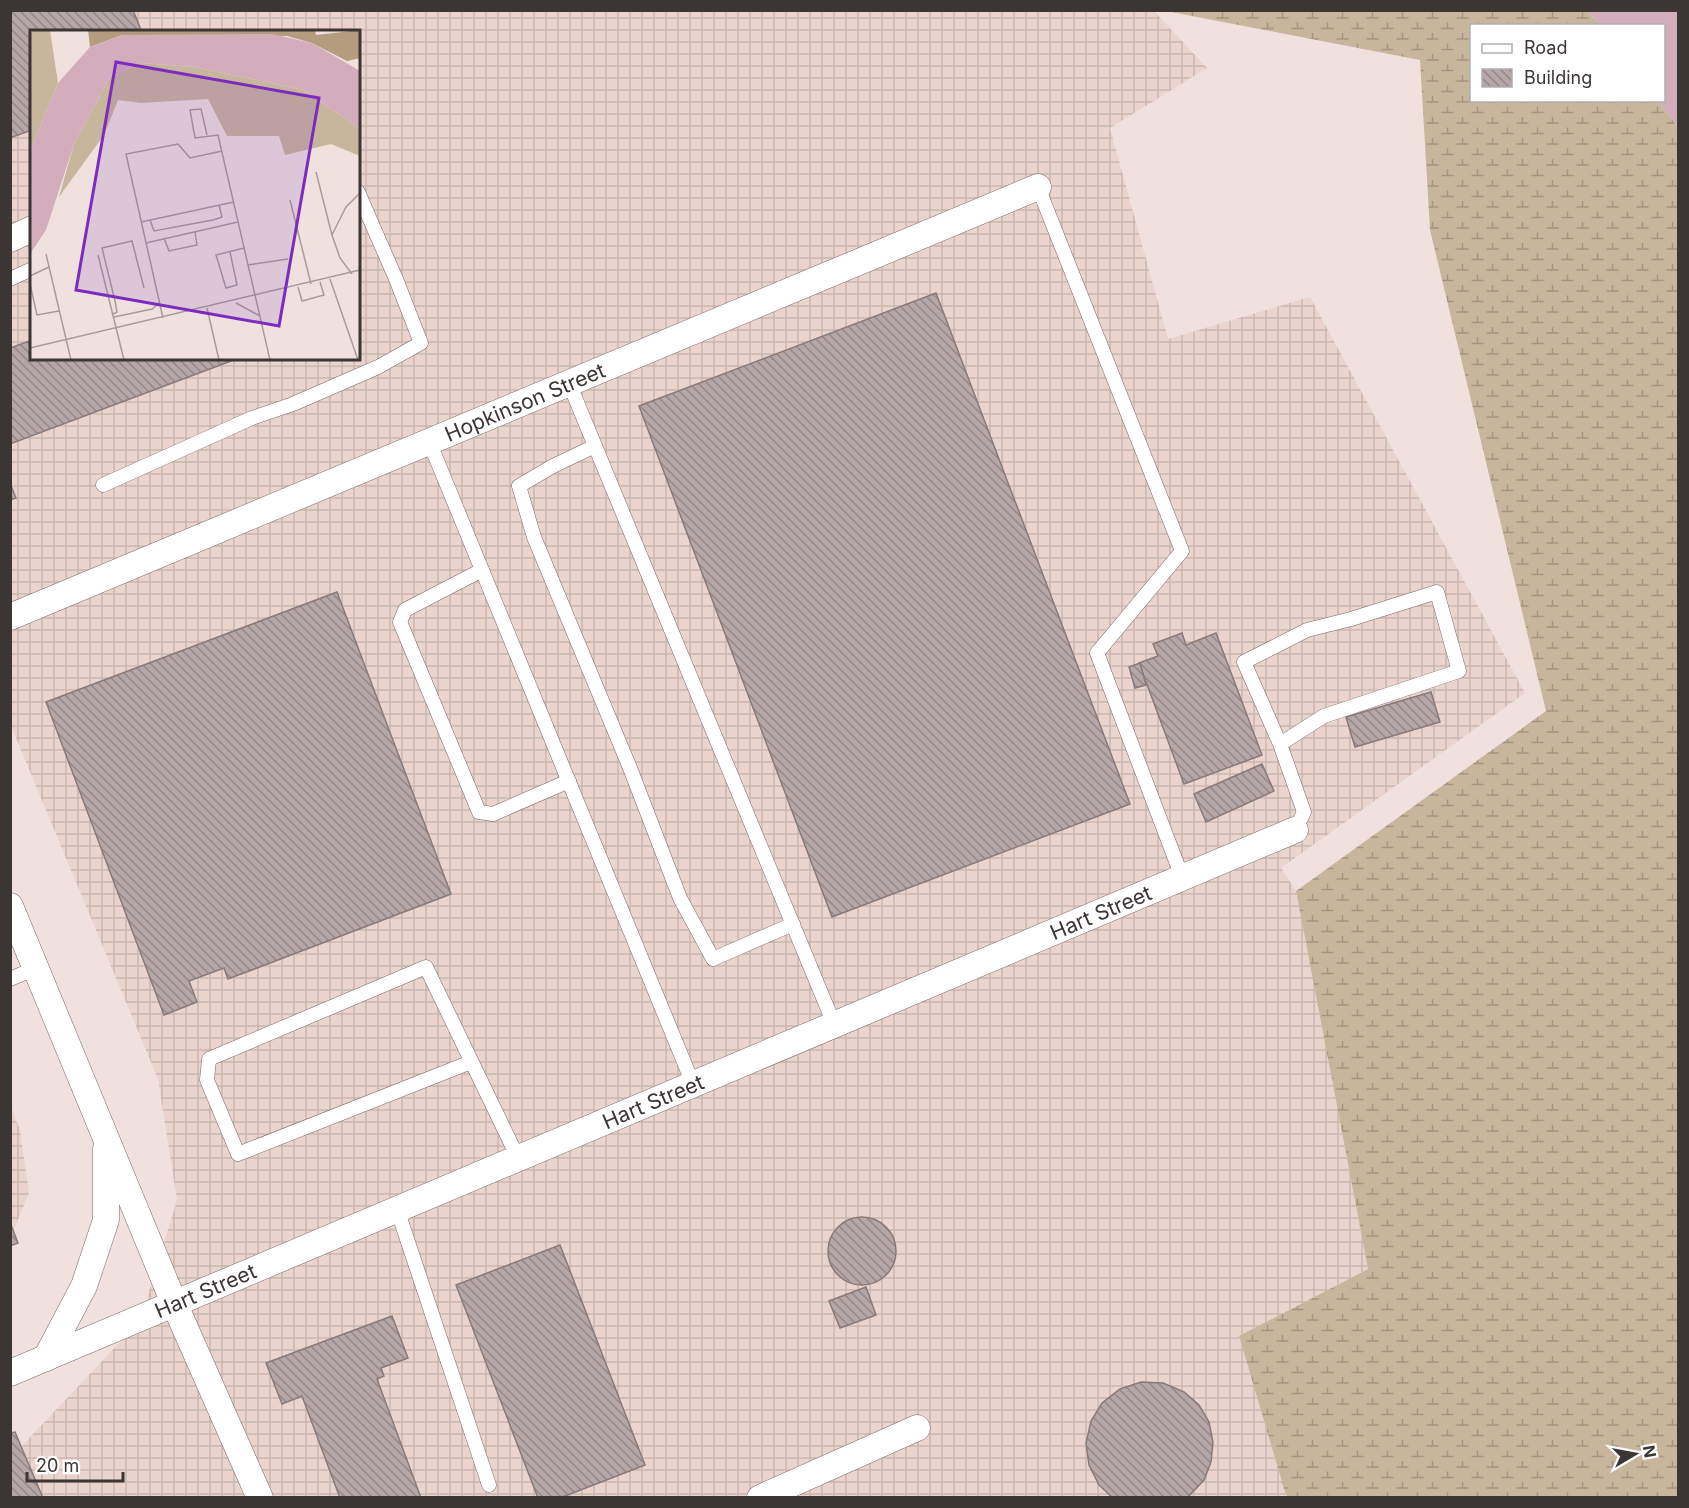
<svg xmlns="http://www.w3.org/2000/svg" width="1689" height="1508" font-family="Inter,sans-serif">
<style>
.industrial{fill:url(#industrial-grid);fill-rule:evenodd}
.wetland{fill:url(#wetland-marsh)}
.water{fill:#d4adbd}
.building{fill:url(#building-back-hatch);stroke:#887a7b;stroke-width:1.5}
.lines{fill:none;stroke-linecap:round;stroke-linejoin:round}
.service-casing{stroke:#776a67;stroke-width:15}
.minor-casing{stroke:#776a67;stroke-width:27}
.service{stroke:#fff;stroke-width:14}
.minor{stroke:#fff;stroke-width:26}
.labels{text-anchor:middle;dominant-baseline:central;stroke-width:5;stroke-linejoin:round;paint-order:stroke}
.street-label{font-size:21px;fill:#3b3534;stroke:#fff}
.inset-road{fill:none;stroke:#a89c9a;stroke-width:1.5}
.view{fill:#7b2cbf;fill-opacity:0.15;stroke:#7b2cbf;stroke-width:3}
.inset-edge{fill:none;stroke:#3b3534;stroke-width:3}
</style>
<defs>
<pattern id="industrial-grid" width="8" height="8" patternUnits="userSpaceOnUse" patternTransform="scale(1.5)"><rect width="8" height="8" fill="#ebd4ce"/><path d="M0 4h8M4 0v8" fill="none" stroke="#cab7b2"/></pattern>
<pattern id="wetland-marsh" width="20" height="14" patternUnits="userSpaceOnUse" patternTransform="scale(1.5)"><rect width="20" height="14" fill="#c8b69c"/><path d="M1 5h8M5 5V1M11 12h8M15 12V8" fill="none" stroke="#a49580"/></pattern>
<pattern id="building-back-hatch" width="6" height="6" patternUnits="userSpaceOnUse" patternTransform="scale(1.5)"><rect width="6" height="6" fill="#b5a6a7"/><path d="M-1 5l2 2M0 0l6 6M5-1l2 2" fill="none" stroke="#948889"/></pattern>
</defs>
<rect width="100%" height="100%" fill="#f0e1de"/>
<!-- industrial -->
<g class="industrial">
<path d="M1153,10L1207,68L1110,128L1168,339L1310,297L1525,693L1281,868L1296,891L1368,1269L1239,1336L1285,1492L1288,1497H11L18,1450L140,1321L177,1200L158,1079L11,726L10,11ZM32,32H358V358H32Z"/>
<path d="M11,1107L20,1130L29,1193L11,1237Z"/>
</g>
<!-- wetland -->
<path class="wetland" d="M1166,11H1588L1600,25L1472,26V100L1658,101L1678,127V1494L1677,1497L1288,1498L1285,1492L1239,1336L1368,1269L1296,891L1546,711L1430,230L1420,60Z"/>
<!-- water -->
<path class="water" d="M1588,11H1678V127L1658,101L1664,100V26L1600,25Z"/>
<!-- building -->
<g class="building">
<path d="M10,10H133L141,30L138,32H32V130L10,138Z"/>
<path d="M936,293L1130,804L832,917L639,406Z"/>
<path d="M32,340V358H239L10,444V348Z"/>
<path d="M10,483L16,498L10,500Z"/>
<path d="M337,592L451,894L228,979L224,968L189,981L197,1002L164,1015L46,702Z"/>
<path d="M1182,633L1186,645L1216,633L1262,755L1184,784L1139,663L1158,656L1153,644Z"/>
<path d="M1140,663L1146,685L1135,688L1129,667Z"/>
<path d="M1431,692L1440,722L1355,747L1346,717Z"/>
<path d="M1262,764L1274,791L1206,822L1194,794Z"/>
<circle cx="862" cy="1251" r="34"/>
<path d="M10,1222L18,1243L10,1246Z"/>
<path d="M560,1245L645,1465L560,1498H538L456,1285Z"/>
<path d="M866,1287L876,1315L840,1328L829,1301Z"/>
<path d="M392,1316L408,1358L381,1368L384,1376L377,1379L421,1498H340L302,1396L282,1404L266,1363Z"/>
<path d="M1141,1382L1163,1383L1184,1392L1199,1405L1209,1422L1213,1442L1211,1462L1204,1480L1187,1498H1113L1099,1485L1089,1465L1086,1443L1091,1421L1102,1403L1120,1389Z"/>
<path d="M15,1432L43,1498H10V1433Z"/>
</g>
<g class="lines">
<defs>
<g id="service">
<path d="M1038,187L1182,551L1097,653L1182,877"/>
<path d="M10,279L32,269"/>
<path d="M569,383L834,1024"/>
<path d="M429,441L693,1084"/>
<path d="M595,446L553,466L519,486L534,537L630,768L680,898L713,959L793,924"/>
<path d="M103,485L252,418L293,404L378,367L421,343L396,279L358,192"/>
<path d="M482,570L405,610L400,622L479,812L493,814L569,781"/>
<path d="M1280,744L1324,716L1459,671L1437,592L1351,619L1307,630L1244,662L1280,744L1304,812L1295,830"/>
<path d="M10,979L36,968"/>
<path d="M471,1062L238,1154L207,1080L209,1059L426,967L518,1158"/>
<path d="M397,1209L489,1485"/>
</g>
<g id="minor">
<path d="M10,239L32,229"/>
<path id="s1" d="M10,617L1038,187"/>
<path d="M10,906L174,1303L260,1498"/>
<path d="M46,1358L84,1286L106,1220V1149"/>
<path id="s2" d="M10,1373L1295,830"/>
<path d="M760,1498L917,1428"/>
</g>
</defs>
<!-- service casing -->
<use href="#service" class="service-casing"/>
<!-- minor casing -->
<use href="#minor" class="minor-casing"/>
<!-- service -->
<use href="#service" class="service"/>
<!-- minor -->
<use href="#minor" class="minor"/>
</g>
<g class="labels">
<!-- street labels -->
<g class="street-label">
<text stroke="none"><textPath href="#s1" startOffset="558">Hopkinson Street</textPath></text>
<text stroke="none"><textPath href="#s2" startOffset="1184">Hart Street</textPath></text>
<text stroke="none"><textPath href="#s2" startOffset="698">Hart Street</textPath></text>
<text stroke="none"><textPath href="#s2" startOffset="212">Hart Street</textPath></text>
</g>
</g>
<!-- overview -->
<g transform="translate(30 30)">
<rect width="330" height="330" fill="#f0e1de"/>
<path d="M58,0H285L286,5L330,0V28L317,31L282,13L257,6L92,5L60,17Z" fill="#b39d7e"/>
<path d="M110,33L164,37L274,60L330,99V126L301,114L255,125L249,106H197L178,69L111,73L88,70L74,105L29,167L44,114L79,49Z" fill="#c8b69c"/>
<path d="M4,0H20L28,53L0,121V4Z" fill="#c8b69c"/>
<path d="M242,4L282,13L330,41V99L274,60L164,37L110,33L79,49L44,114L16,200L0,224V121L28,53L60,17L92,5Z" fill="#d4adbd"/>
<path class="inset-road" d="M177,105L171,79L160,80L165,108L188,105L240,330M286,142L302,205M260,170L281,254M120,190L124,201L183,190L192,187L189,175M111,192L204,172M134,208L139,221L167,215L165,202M116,213L208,192M200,222L207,255L196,258L186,225L214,218M16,224L41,330M68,225L94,330M218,235L258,229M322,244L310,228L302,205L316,177L330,163M0,246L19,237M300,249L328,330M0,254L7,285L29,281M268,257L272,271L294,265L290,252M206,273L230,286M177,278L189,330M83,284L87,282L85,271L72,218L102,211L114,258M84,287L122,279L129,273M133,288L96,124L148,114L160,128L192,121M0,318L330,240"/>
<path class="view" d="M86,32L289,68L249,296L46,260Z"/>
<rect width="330" height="330" class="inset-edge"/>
</g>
<!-- border -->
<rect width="1689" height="1508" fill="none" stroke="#3b3534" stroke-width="24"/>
<!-- legend -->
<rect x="1470" y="24" width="195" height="78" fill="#ffffff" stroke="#b1aeae" stroke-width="1.5"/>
<rect x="1482" y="44" width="30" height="9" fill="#ffffff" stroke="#b1aeae" stroke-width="1.5"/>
<text x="1524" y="54" font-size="18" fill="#3b3534">Road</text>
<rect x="1482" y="69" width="30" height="18" fill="url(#building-back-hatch)" stroke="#b1aeae" stroke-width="1.5"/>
<text x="1524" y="84" font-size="18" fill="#3b3534">Building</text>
<!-- north arrow -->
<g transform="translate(1635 1454) rotate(80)" stroke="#ffffff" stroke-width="4.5" paint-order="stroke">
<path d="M0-4.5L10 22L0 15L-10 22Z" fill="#3b3534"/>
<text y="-9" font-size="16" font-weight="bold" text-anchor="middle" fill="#3b3534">N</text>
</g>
<!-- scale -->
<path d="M27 1472v9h96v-9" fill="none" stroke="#3b3534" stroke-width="3"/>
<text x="36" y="1472" font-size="18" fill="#3b3534" stroke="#ffffff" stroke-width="4.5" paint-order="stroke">20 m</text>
</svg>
